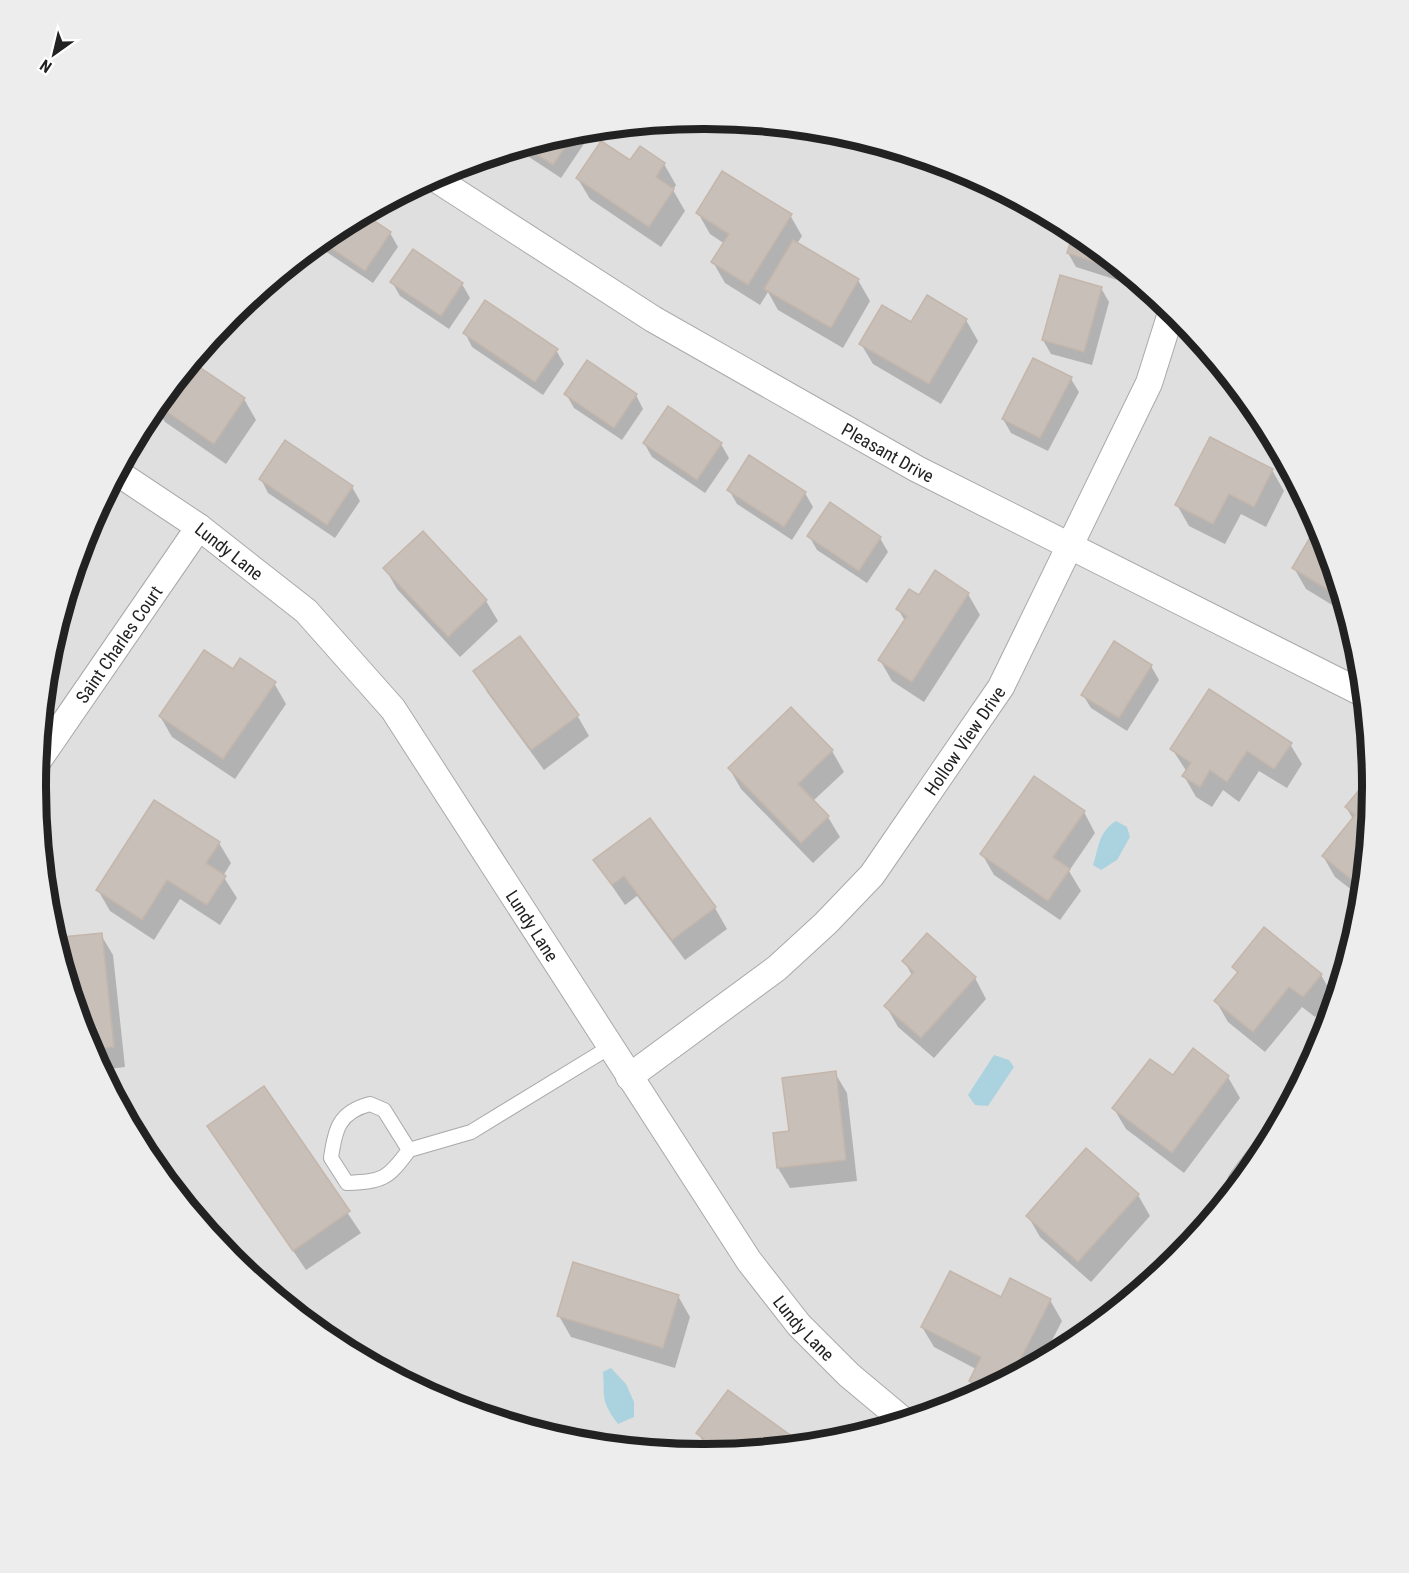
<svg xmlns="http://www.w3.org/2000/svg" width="1409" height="1573" font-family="'Roboto Condensed',sans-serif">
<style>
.residential{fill:#e0dfdf}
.water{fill:#aad3df}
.shadow{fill:#0003}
.building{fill:#c7bfb8;stroke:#c4b6ab;stroke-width:1.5}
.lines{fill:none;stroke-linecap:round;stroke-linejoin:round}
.service-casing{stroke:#a9a9a9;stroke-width:16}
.minor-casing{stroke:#a9a9a9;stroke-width:28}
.service{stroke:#fff;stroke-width:14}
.minor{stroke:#fff;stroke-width:26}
.labels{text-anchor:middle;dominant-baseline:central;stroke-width:4.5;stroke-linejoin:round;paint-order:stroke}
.street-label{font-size:18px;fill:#222;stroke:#fff}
.rim{fill:none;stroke:#222;stroke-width:8}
</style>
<rect width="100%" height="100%" fill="#f2efe9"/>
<!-- residential -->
<circle class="residential" cx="705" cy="786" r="666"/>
<!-- water -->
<g class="water">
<path d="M1116,821L1127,827L1130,837L1117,860L1101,870L1093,865C1099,848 1098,832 1116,821Z"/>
<path d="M994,1055L1009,1060L1014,1067L988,1106L975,1105L968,1095Z"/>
<path d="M611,1368L626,1384L634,1402V1417L618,1424C600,1400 605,1397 603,1372Z"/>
</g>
<!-- shadow -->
<g class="shadow">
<path d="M594,129L561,178L529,157L523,146L574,131Z"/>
<path d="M640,148L664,164L676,185L673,190L685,211L661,247L590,199L578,179L631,162Z"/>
<path d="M956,168L1017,199L1016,202L961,176Z"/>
<path d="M698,213L790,215L802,236L797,244L858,280L870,301L843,348L778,310L768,292L760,305L725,283L713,262L725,244L710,234Z"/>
<path d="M333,230L390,233L398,247L373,283L316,245Z"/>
<path d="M1076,231L1121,268L1117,280L1076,267L1068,253Z"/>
<path d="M392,282L462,284L470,298L449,329L400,296Z"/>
<path d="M1101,288L1109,302L1092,365L1051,354L1043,340Z"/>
<path d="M966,320L978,341L941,404L873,364L861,344Z"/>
<path d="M465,333L556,350L564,364L543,395L472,347Z"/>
<path d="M191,363L244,399L256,420L226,464L165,422L156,407Z"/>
<path d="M1071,379L1079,392L1048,451L1011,433L1003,419Z"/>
<path d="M566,394L636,395L643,409L622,440L574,408Z"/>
<path d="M668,408L721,444L729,458L705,493L652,457L644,443Z"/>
<path d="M750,457L805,493L813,507L792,540L737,504L729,490Z"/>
<path d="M1272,470L1284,491L1266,527L1241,514L1225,544L1189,526L1177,505Z"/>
<path d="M261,479L352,487L360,501L335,538L268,493Z"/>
<path d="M1316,531L1324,536L1347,614L1306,589L1294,568Z"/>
<path d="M809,536L880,538L888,552L867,583L817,550Z"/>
<path d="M385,568L486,601L498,621L460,657L397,589Z"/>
<path d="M968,594L980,615L924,702L892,681L880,660L905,621L898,609L920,597Z"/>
<path d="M1151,666L1159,680L1127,731L1091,708L1083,695Z"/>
<path d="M233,671L274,683L286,704L235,779L172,737L160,716Z"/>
<path d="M475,671L577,715L589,736L544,770L487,692Z"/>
<path d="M1290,744L1302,764L1287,788L1259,771L1239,802L1223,790L1212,807L1196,797L1184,776L1187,772L1172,749Z"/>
<path d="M832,751L844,772L813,801L828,817L840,837L813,863L741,789L729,768Z"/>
<path d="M1372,801L1362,898L1335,877L1323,856L1353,819L1346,807Z"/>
<path d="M1084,812L1095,833L1069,871L1081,891L1060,920L994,875L982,854Z"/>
<path d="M650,820L715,908L727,929L685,960L637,896L625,905L595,861Z"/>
<path d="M219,843L231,863L223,876L237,898L220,925L180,899L154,940L110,911L98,890Z"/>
<path d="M101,935L113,955L125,1067L101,1070L87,1042L67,977L63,938Z"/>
<path d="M904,961L975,978L986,999L934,1058L898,1027L886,1006L913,977Z"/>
<path d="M1234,967L1321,975L1333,996L1315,1017L1302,1007L1265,1052L1228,1022L1216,1001L1238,975Z"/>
<path d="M835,1073L847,1093L857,1181L790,1188L778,1168Z"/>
<path d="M1173,1077H1228L1240,1098L1184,1173L1126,1129L1114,1109Z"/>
<path d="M263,1088L361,1233L306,1270L209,1126Z"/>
<path d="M1138,1195L1150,1216L1091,1282L1040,1237L1028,1216Z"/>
<path d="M678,1296L690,1317L675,1368L571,1337L559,1316Z"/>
<path d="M1001,1299L1050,1300L1062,1321L1042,1360L978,1394L970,1381L976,1369L934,1347L922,1327Z"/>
<path d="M728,1392L802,1445L702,1455L707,1449L698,1433Z"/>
</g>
<!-- building -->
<g class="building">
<path d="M576,131L553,165L524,146L574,131Z"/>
<path d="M601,141L630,160L640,146L665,163L656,177L674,189L649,227L576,178Z"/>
<path d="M722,171L792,214L748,285L711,262L729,234L696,213Z"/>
<path d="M364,214L391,232L365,271L321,241L333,230Z"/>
<path d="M1074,230L1112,260L1109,267L1067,253Z"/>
<path d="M793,240L859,279L831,328L764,289Z"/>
<path d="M413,249L463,283L441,316L390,282Z"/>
<path d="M1060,275L1102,287L1084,352L1042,340Z"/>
<path d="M927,295L967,319L929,384L859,344L882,305L911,322Z"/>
<path d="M485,300L558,349L535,382L463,333Z"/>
<path d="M1033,358L1072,377L1040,438L1002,419Z"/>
<path d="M587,360L637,394L614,428L564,394Z"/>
<path d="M192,362L245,398L214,444L157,405Z"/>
<path d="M668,406L722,443L697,480L643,443Z"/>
<path d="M1210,437L1273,469L1254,507L1229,494L1213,524L1175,505Z"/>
<path d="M285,440L353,486L327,525L259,479Z"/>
<path d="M749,455L806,492L784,527L727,490Z"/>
<path d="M830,502L881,537L859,571L807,536Z"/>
<path d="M1315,529L1323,534L1343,599L1292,568Z"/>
<path d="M423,531L487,600L448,637L383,568Z"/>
<path d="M935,570L969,593L912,682L878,660L907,616L896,609L909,589L919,595Z"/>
<path d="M520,636L579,715L531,750L473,671Z"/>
<path d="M1114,641L1152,665L1119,718L1081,695Z"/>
<path d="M204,650L233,669L240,658L276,682L223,759L159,716Z"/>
<path d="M1209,689L1292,743L1274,769L1247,751L1227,782L1210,770L1200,787L1182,776L1191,763L1170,749Z"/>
<path d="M791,707L833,750L798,784L829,816L801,843L728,768Z"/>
<path d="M1034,776L1085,811L1053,857L1070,869L1048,901L980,854Z"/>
<path d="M1360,789L1372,799L1364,877L1358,885L1322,856L1355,815L1345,807Z"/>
<path d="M154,800L220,842L206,863L226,876L207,905L167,880L142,920L96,890Z"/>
<path d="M650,818L716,907L672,940L624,876L612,885L593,860Z"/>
<path d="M1264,927L1322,974L1303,997L1289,987L1253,1032L1214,1001L1238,972L1232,967Z"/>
<path d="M102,933L114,1047L90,1049L65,969L62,937Z"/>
<path d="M927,933L976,977L921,1038L884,1006L914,972L902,961Z"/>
<path d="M1193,1048L1229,1076L1172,1153L1112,1108L1150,1059L1173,1075Z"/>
<path d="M836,1071L846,1160L777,1168L773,1133L789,1131L782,1078Z"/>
<path d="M264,1086L350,1211L293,1251L207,1126Z"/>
<path d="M1086,1148L1139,1194L1078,1262L1026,1216Z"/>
<path d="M573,1262L679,1295L663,1348L557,1316Z"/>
<path d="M950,1271L1001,1297L1010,1278L1051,1299L1012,1376L987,1390L969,1381L981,1357L921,1327Z"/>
<path d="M728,1390L804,1445L701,1455L709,1443L696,1433Z"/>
</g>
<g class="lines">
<defs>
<g id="service">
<path d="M370,1104L384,1110L409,1150C387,1180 383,1181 347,1183L331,1158C335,1129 339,1112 370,1104Z"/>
<path d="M409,1150L471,1132L610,1047"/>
</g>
<g id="minor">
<path id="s1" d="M433,177L653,319L917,469L1364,694"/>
<path id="s2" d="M118,473L199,527L306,611L393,709L749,1261L799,1325L849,1375L904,1421"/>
<path id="s3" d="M38,761L199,527"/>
<path id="s4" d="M629,1077L777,968L826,923L872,875L1001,687L1149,383L1172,310"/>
<path d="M1241,1182L1262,1154"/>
</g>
</defs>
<!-- service casing -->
<use href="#service" class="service-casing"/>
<!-- minor casing -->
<use href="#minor" class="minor-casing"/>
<!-- service -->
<use href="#service" class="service"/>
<!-- minor -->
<use href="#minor" class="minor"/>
</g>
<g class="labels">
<!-- street labels -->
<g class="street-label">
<text stroke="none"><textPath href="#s1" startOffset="532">Pleasant Drive</textPath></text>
<text stroke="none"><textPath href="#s2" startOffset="136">Lundy Lane</textPath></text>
<text stroke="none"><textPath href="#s3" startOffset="142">Saint Charles Court</textPath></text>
<text stroke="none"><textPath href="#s4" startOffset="480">Hollow View Drive</textPath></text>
<text stroke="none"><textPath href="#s2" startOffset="622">Lundy Lane</textPath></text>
<text stroke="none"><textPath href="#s2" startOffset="1108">Lundy Lane</textPath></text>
</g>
</g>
<!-- crop -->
<path d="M0 0H1409V1573H0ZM703 129H705A657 657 0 0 1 1362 786V787A657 657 0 0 1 705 1444H703A657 657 0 0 1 46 787V786A657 657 0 0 1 703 129Z" fill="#ededed" fill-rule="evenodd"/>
<path class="rim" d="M703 129H705A657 657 0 0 1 1362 786V787A657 657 0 0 1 705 1444H703A657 657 0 0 1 46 787V786A657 657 0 0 1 703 129Z"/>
<!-- north arrow -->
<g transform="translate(54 54) rotate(214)" stroke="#ffffff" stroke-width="4.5" paint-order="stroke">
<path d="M0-4.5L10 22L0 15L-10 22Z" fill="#222222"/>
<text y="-9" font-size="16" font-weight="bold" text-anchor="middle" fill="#222222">N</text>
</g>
</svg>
